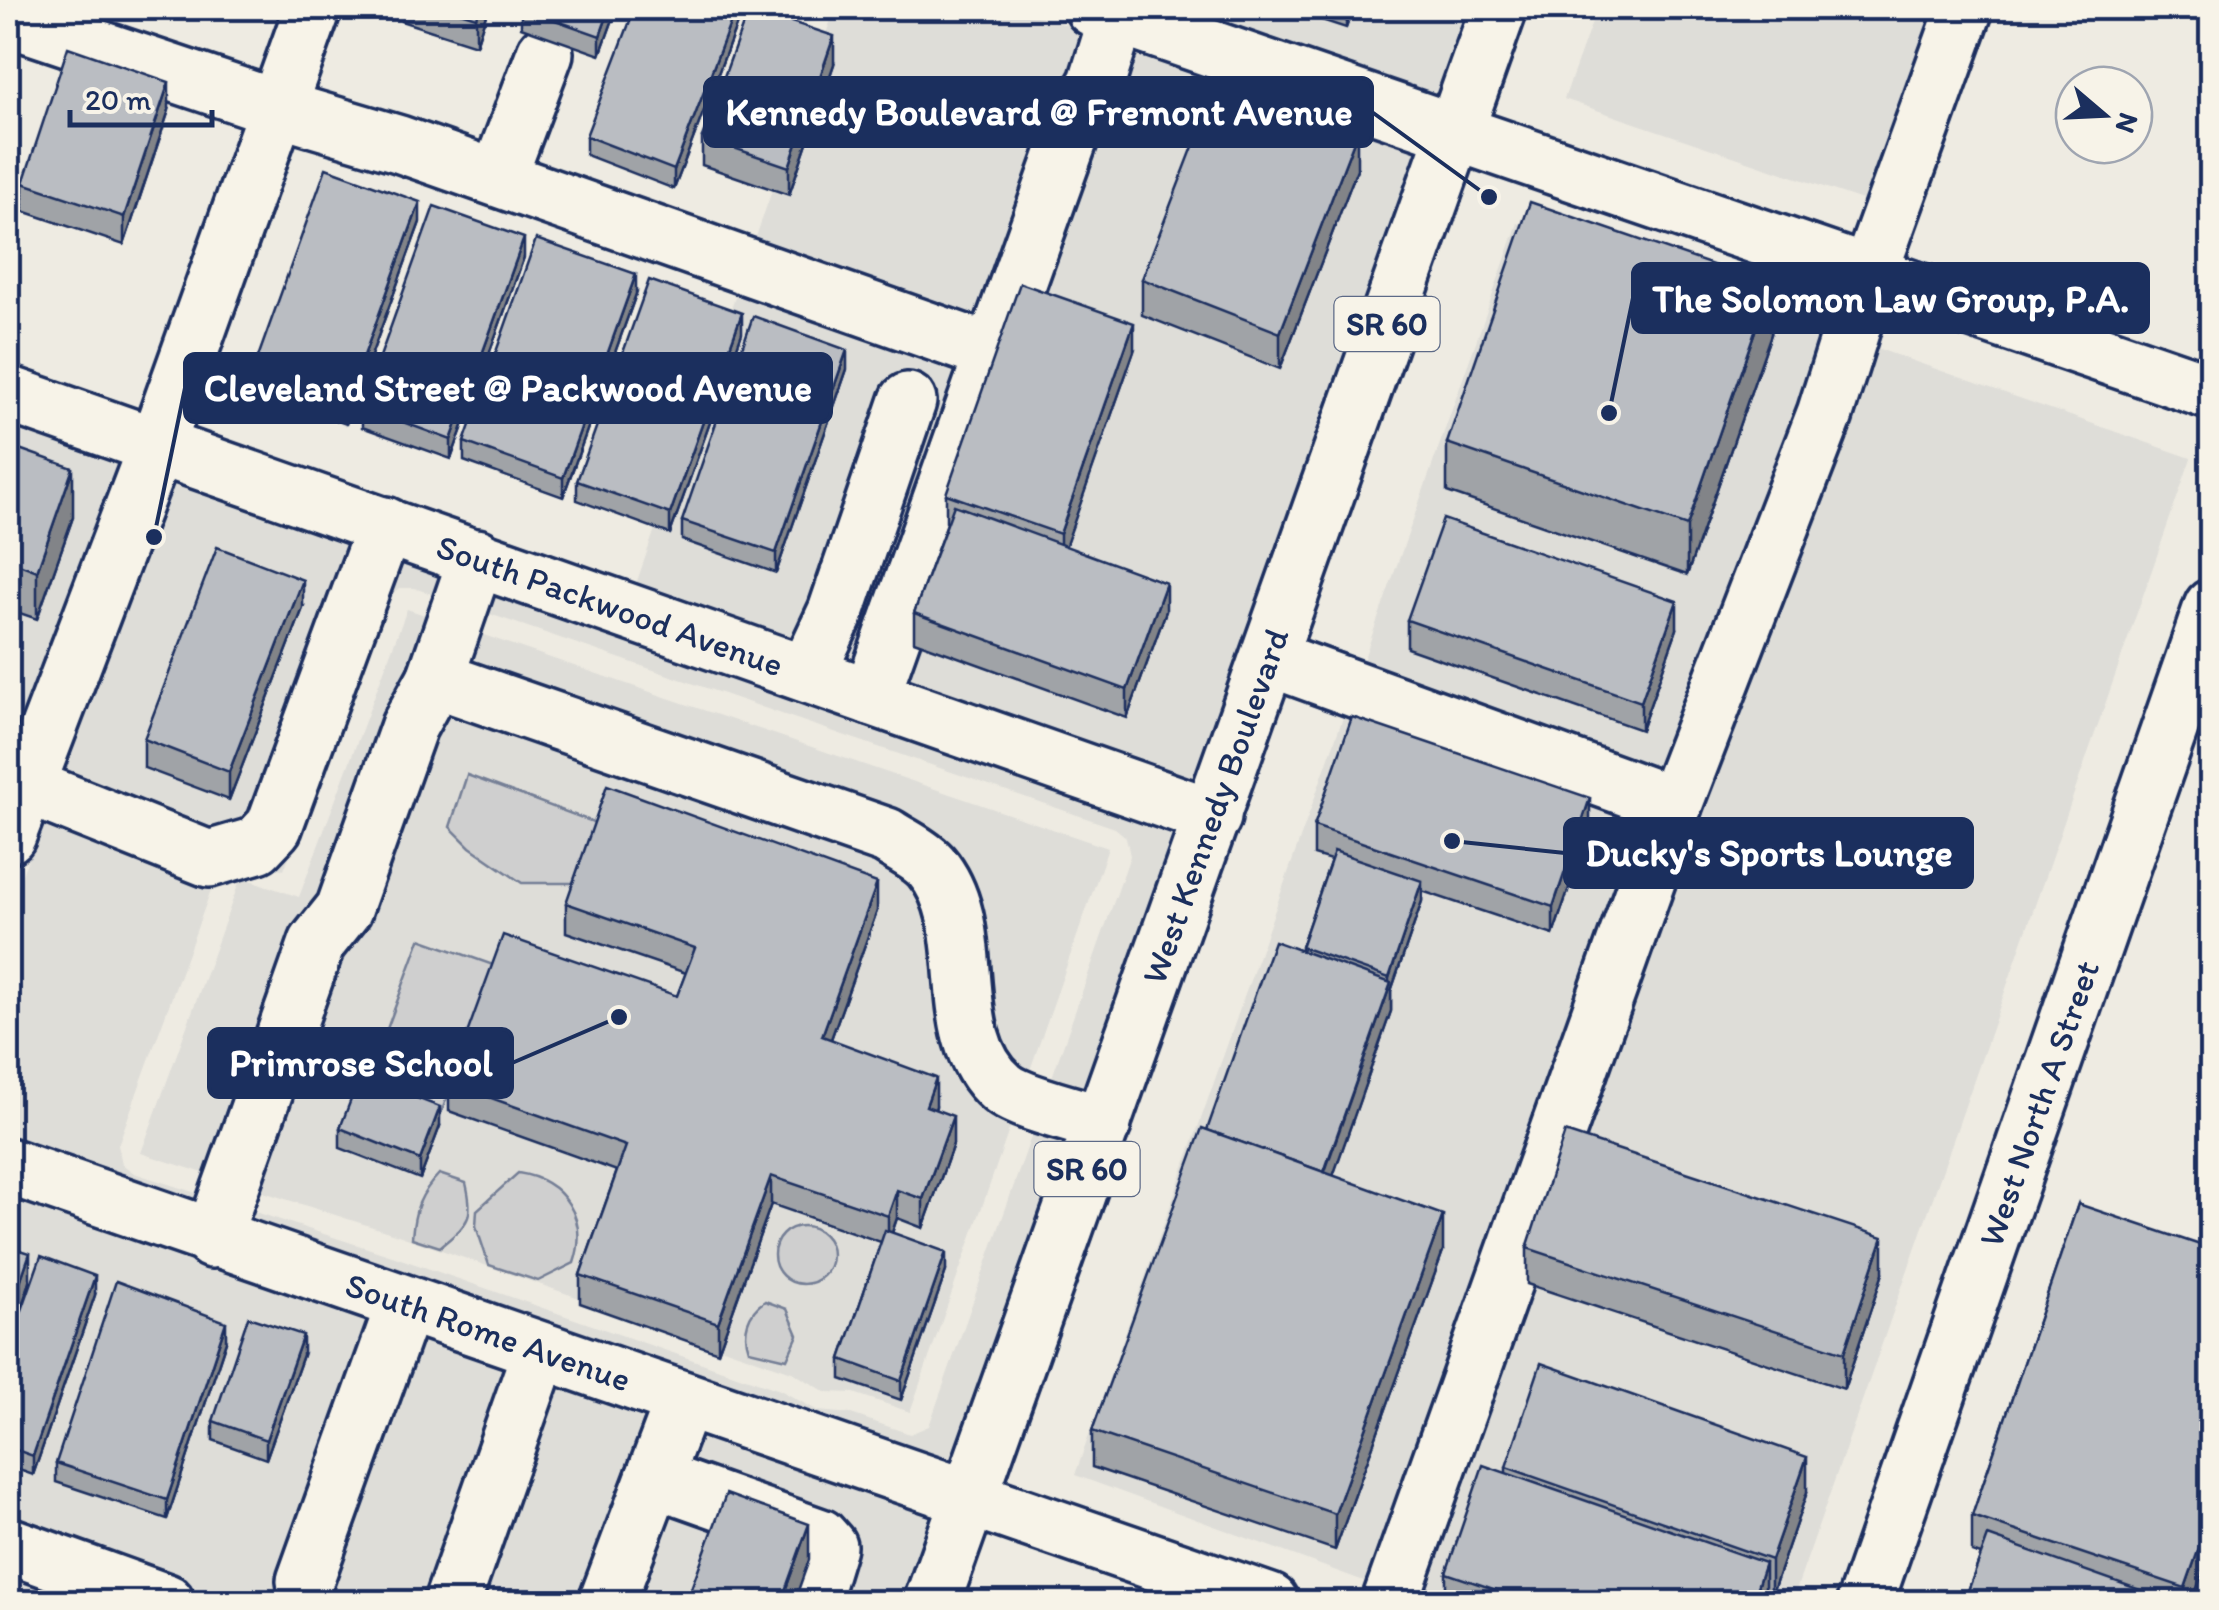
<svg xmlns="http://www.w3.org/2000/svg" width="2219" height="1610" font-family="Itim,sans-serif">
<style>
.built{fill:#deddd8;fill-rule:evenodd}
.green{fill:#cfcfcf;stroke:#757f96;stroke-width:2.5}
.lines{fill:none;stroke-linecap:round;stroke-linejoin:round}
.minor-casing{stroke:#1b2f5e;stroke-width:62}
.major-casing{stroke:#1b2f5e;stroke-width:62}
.minor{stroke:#f7f3e8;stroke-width:55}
.major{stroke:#f7f3e8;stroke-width:55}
.wall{fill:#a0a3a7;stroke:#1b2f5e;stroke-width:2.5}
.shaded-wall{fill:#828488;stroke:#1b2f5e;stroke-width:2.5}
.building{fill:#babdc2;stroke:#1b2f5e;stroke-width:2.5}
.labels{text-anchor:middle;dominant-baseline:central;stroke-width:8;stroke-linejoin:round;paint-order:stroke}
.shield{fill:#f7f3e8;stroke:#5d6a87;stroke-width:2.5}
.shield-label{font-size:32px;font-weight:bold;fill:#1b2f5e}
.street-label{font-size:35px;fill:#1b2f5e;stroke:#f7f3e8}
.leader{fill:none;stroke:#1b2f5e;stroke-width:4}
.callout-dot{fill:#1b2f5e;stroke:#f7f3e8;stroke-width:4}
.callout{fill:#1b2f5e;stroke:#1b2f5e;stroke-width:4}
.callout-label{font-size:38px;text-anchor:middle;font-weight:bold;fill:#fff}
</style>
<rect width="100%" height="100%" fill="#eeebe2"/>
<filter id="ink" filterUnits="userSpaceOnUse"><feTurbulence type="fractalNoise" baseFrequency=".01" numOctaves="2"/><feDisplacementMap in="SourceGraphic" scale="20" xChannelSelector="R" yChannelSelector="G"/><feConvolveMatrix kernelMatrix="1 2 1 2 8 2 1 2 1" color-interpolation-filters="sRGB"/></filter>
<g filter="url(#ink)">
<!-- built -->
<g class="built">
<path d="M835,8H1016L1421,143L1194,785L635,587Z"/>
<path d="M1104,8H1499L1456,129Z"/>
<path d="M1597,8H1951L1880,206L1564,99Z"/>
<path d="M1518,223L2191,458L1792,1602H1421L1075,1475Z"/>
<path d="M8,420L122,458L8,757Z"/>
<path d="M175,476L1178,832L951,1466L8,1140V911ZM399,588H414L1115,828L1126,837L1130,856L929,1426L910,1434L851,1414L818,1411L780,1390L392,1256L134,1173L122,1164L118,1145L219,868L242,855L284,870L385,600Z"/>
<path d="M407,609L1108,848L910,1412L854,1393L826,1392L792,1372L398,1235L141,1153L241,877L299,897Z"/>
<path d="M8,1166L969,1498L932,1602H8Z"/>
</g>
<!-- green -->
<g class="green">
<path d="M467,775L596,823L582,883H522L470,847L450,827Z"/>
<path d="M420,939L496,966L440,1116L365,1089Z"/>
<path d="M518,1173C564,1180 589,1219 574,1263L538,1281L489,1265L476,1226L477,1210Z"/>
<path d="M439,1174L466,1183C475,1220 468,1223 440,1247L412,1238C414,1210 420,1194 439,1174Z"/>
<circle cx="803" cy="1255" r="29"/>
<path d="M765,1301L787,1309L798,1335L787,1359L749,1350C742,1331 748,1312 765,1301Z"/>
</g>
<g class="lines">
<defs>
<g id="minor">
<path d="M1093,8L2212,392"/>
<path d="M8,18L277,108L399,144L993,353L1077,118L1097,82L1120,8"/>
<path d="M498,178L545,53"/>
<path id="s1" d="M8,394L1213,817"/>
<path d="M477,557L435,679L887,836C900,845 920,854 931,866C984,928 939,1034 1002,1088C1020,1103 1079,1116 1103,1124"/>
<path d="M1269,658L1674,805"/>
<path d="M807,674L836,612L908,401"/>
<path d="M871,697L993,353"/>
<path d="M26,786L209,859L257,845L274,827L385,525"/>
<path id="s2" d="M8,1166L1270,1602"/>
<path d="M212,1240L317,943L344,909L409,726L435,679"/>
<path d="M654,1478L820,1537L828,1546L811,1602"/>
<path d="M8,1545L166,1602"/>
<path d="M305,1581L404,1305"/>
<path d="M452,1602L540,1352"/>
<path d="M607,1602L683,1401"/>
<path d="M1390,1602L1674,805L1825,414L1869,274L1965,8"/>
<path id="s3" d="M1865,1602L2212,607"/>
</g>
<g id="major">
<path d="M8,835L157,444L313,8"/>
<path id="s4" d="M932,1602L1499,8"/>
</g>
</defs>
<!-- minor casing -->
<use href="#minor" class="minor-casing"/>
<!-- major casing -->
<use href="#major" class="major-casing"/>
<!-- minor -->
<use href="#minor" class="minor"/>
<!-- major -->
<use href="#major" class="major"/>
</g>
<!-- wall -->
<g class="wall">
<path d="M401,8H488L476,45L401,21Z"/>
<path d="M521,8H617L600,55L521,27Z"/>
<path d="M743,8L674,189L586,155V136Z"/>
<path d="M1285,8H1353L1346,28Z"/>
<path d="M834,64L789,195L702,165V137Z"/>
<path d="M169,110L124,245L23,211V183Z"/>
<path d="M1357,169L1280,369L1142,315V279Z"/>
<path d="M420,222L346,424L253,391V371Z"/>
<path d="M524,257L451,459L362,427V407Z"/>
<path d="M636,294L563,497L464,461V442Z"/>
<path d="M742,333L670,534L577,500V481Z"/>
<path d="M1771,334L1687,575L1447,492V443Z"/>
<path d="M1134,351L1065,546L1166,611L1127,718L914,641V613L947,523L946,522V494Z"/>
<path d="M847,369L776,573L682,540V521Z"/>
<path d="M8,445L73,517L37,619L14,611V637L8,655Z"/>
<path d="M303,608L229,800L144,768V739Z"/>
<path d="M1407,620L1677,629L1641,730L1407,648Z"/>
<path d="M1314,826H1590L1553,935L1422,891V901L1391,991V1011L1333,1175L1443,1251L1335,1550L1092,1467V1431L1207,1130L1301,951V947L1331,860L1314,855Z"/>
<path d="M566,903L877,911L831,1039L936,1106L935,1110L953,1144L923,1228L897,1218L892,1233L946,1271L901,1400L841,1379V1359L881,1242L771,1204L718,1352L580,1303V1275L617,1171L449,1111V1083L677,996L686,973L566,932Z"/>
<path d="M440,1126L420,1179L340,1148V1128Z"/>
<path d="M2078,1204L2192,1602H1964L1981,1555L1972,1552V1516Z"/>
<path d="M1527,1248L1883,1273L1844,1389L1527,1284Z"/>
<path d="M95,1295L33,1475L8,1466V1350Z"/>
<path d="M226,1341L167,1519L56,1482V1463Z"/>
<path d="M303,1355L266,1459L213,1440V1421Z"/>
<path d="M1506,1467L1807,1492L1771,1596L1765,1594L1764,1602H1446V1573L1506,1473Z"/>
</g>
<!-- shaded-wall -->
<g class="shaded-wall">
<path d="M479,8H488L476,45V17Z"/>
<path d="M610,8H617L600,55V36Z"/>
<path d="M736,8H743L674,189V170Z"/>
<path d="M1346,8H1353L1346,28Z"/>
<path d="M834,36V64L789,195V167Z"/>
<path d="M169,82V110L124,245V217Z"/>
<path d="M1357,133V169L1280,369V333Z"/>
<path d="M420,202V222L346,424V405Z"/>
<path d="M524,238V257L451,459V440Z"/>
<path d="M636,274V294L563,497V478Z"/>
<path d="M1771,285V334L1687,575V526Z"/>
<path d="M742,313V333L670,534V514Z"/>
<path d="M1134,323V351L1060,562V534Z"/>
<path d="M847,350V369L776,573V553Z"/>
<path d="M73,468V517L37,619V571Z"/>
<path d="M303,580V608L229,800V772Z"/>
<path d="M1166,583V611L1127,718V690Z"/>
<path d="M14,589V637L8,655V607Z"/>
<path d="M1677,601V629L1641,730V702Z"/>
<path d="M1590,798V826L1553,935V907Z"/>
<path d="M1422,881V901L1391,991V1011L1324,1202V1174L1389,989V978Z"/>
<path d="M877,883V911L822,1064V1036Z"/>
<path d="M936,1078V1106L926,1134V1106Z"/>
<path d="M440,1107V1126L420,1179V1160Z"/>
<path d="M953,1116V1144L923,1228V1199Z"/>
<path d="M771,1176V1204L718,1352V1323Z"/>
<path d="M897,1190V1218L888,1244V1216Z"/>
<path d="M1443,1215V1251L1335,1550V1514Z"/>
<path d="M1883,1237V1273L1844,1389V1353Z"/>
<path d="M946,1252V1271L901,1400V1381Z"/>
<path d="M30,1253V1282L8,1345V1316Z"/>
<path d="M95,1276V1295L33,1475V1456Z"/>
<path d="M226,1322V1341L167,1519V1500Z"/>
<path d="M303,1335V1355L266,1459V1440Z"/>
<path d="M1807,1457V1492L1771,1596V1560Z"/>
<path d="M2212,1511V1547L2192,1602H2185V1588Z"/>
<path d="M809,1524V1560L794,1602H781Z"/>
<path d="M1765,1563V1599L1764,1602H1752Z"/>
</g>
<!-- building -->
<g class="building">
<path d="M447,8H479L476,17Z"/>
<path d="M521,8H610L600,36Z"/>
<path d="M635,8H736L674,170L586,136Z"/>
<path d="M749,8L834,36L789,167L702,137Z"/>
<path d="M68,47L169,82L124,217L23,183Z"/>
<path d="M1219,79L1357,133L1280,333L1142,279Z"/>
<path d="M326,168L420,202L346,405L253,371Z"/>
<path d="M1530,202L1771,285L1687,526L1447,443Z"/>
<path d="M434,206L524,238L451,440L362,407Z"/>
<path d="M536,239L636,274L563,478L464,442Z"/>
<path d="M649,280L742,313L670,514L577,481Z"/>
<path d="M1020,283L1134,323L1060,534L946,494Z"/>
<path d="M753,316L847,350L776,553L682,521Z"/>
<path d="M8,445L73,468L37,571L8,560Z"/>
<path d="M954,505L1166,583L1127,690L914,613Z"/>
<path d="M1443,519L1677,601L1641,702L1407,620Z"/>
<path d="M217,547L303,580L229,772L144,739Z"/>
<path d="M8,586L14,589L8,607Z"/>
<path d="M1352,717L1590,798L1553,907L1314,826Z"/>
<path d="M607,785L877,883L822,1036L936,1078L926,1106L953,1116L923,1199L897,1190L888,1216L771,1176L718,1323L580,1275L626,1146L449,1083L503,935L677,996L695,948L566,903Z"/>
<path d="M1334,851L1422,881L1389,978L1301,947Z"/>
<path d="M1274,941L1391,983L1324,1172L1207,1130Z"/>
<path d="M360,1076L440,1107L420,1160L340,1128Z"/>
<path d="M1202,1128L1443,1215L1335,1514L1092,1431Z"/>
<path d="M1565,1132L1883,1237L1844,1353L1527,1248Z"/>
<path d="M2078,1204L2212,1249V1511L2185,1588L1972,1516Z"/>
<path d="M885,1230L946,1252L901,1381L841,1359Z"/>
<path d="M8,1246L30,1253L8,1316Z"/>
<path d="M41,1256L95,1276L33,1456L8,1447V1350Z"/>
<path d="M116,1281L226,1322L167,1500L56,1463Z"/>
<path d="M248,1317L303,1335L266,1440L213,1421Z"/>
<path d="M1541,1363L1807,1457L1771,1560L1506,1467Z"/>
<path d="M1483,1465L1765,1563L1752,1602H1532L1446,1573Z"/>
<path d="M726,1494L809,1524L781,1602H686Z"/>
<path d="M1988,1536L2174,1602H1964Z"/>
</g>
</g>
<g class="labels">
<!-- shield labels -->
<g class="shield">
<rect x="1334.5" y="297" width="105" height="54" rx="8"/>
<rect x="1034.5" y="1142" width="105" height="54" rx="8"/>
</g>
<g class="shield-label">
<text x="1387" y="324">SR 60</text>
<text x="1087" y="1169">SR 60</text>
</g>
<!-- street labels -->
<g class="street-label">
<text stroke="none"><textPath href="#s1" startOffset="638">South Packwood Avenue</textPath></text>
<text stroke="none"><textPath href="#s4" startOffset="845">West Kennedy Boulevard</textPath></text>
<text stroke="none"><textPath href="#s3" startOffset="528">West North A Street</textPath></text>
<text stroke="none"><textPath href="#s2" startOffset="508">South Rome Avenue</textPath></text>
</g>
</g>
<!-- callouts -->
<path class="leader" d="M1489 197L1372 112M1609 413L1633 298M154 537L185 388M1452 841L1565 853M619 1017L512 1063"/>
<g class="callout-dot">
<circle cx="1489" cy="197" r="10"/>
<circle cx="1609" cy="413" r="10"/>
<circle cx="154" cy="537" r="10"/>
<circle cx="1452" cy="841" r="10"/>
<circle cx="619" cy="1017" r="10"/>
</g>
<g class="callout">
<rect x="705" y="78" width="667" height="68" rx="10"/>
<rect x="1633" y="264" width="515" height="68" rx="10"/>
<rect x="185" y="354" width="646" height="68" rx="10"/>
<rect x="1565" y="819" width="407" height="68" rx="10"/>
<rect x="209" y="1029" width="303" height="68" rx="10"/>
</g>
<g class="callout-label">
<text x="1039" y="125">Kennedy Boulevard @ Fremont Avenue</text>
<text x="1891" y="312">The Solomon Law Group, P.A.</text>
<text x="508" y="401">Cleveland Street @ Packwood Avenue</text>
<text x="1769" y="866">Ducky's Sports Lounge</text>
<text x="361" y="1076">Primrose School</text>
</g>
<!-- margin -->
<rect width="2219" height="1610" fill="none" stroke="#f7f3e8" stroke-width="40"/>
<rect x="20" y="20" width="2179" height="1570" fill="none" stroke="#1b2f5e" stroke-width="4" filter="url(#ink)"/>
<!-- north arrow -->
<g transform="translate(2104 115) rotate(109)"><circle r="48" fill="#f7f3e8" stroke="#9fa5b1" stroke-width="2.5"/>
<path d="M0-8L18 38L0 25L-18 38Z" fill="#1b2f5e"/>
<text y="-15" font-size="28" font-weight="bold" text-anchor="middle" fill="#1b2f5e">N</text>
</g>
<!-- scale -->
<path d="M70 110v15h142v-15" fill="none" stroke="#1b2f5e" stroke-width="5"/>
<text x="85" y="110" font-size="30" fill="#1b2f5e" stroke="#f7f3e8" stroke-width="8" paint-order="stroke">20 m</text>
</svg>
